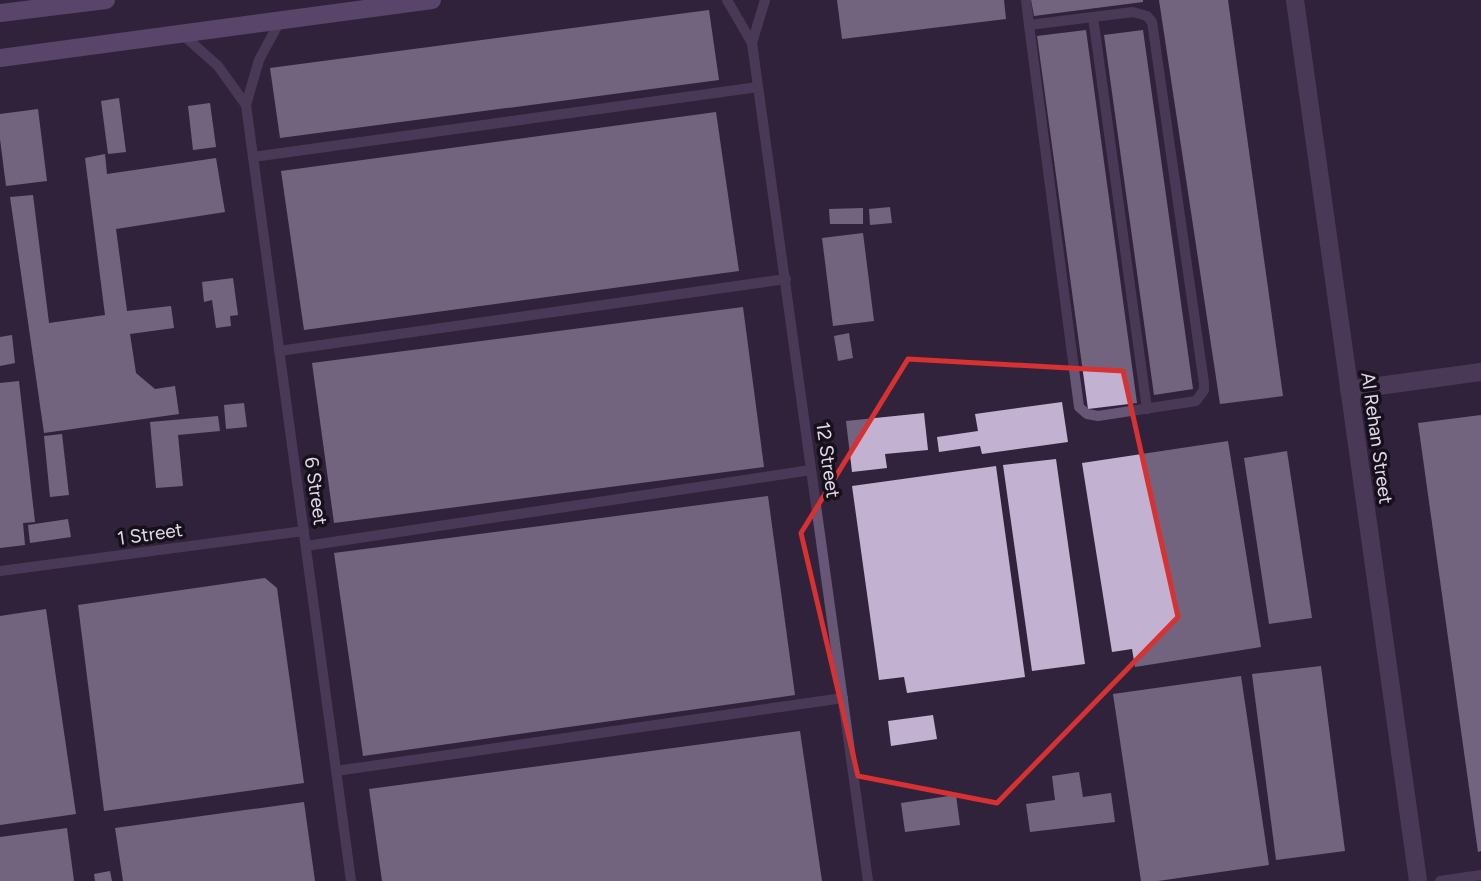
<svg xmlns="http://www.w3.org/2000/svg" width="1481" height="881" font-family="Figtree,sans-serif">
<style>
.building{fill:#c2b1d1}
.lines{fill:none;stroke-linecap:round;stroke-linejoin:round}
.service{stroke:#685677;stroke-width:10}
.minor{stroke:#685677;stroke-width:18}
.secondary{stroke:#8b6ea3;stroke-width:18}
.marked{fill:none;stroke:#d73132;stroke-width:5;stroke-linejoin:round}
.labels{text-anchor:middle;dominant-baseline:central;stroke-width:7;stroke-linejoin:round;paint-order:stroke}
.street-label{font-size:19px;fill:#e1d9e9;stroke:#16101b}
</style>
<rect width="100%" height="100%" fill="#31233c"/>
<!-- building -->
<g class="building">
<path d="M837,0H1004L1006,19L842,39Z"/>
<path d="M1031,0H1143V2L1034,16Z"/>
<path d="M1159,0H1228L1283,396L1220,404Z"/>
<path d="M709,10L719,80L280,138L270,68Z"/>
<path d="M1086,30L1137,403L1088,409L1037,36Z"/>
<path d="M1143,30L1193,389L1154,395L1104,35Z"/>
<path d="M119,98L126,152L108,154L101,101Z"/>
<path d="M210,103L216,147L193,150L188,106Z"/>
<path d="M38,109L47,181L6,186L0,139V114Z"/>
<path d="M716,112L739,271L304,330L281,171Z"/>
<path d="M105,154L107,174L216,158L225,212L116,229L127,311L171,306L174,328L130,334L136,373L155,389L175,386L179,414L44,433L10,197L33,195L49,323L105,315L85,158Z"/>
<path d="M890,207L892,223L870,225L869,209Z"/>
<path d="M863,208V224H830L829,209Z"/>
<path d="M863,233L874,321L833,326L822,238Z"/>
<path d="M233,278L238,315L230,316L231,326L216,328L212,300L204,302L202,282Z"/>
<path d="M743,307L764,467L334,523L312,363Z"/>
<path d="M849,333L853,358L838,361L834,336Z"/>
<path d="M12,335L15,363L0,366V337Z"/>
<path d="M19,381L35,522L23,523L25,545L0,548V383Z"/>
<path d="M1062,402L1068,442L982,454L980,446L939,452L937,437L978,431L975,414Z"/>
<path d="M244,403L247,427L226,429L224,405Z"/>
<path d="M924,413L928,450L885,454L887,468L852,472L846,421Z"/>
<path d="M1481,415V851L1478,852L1418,423Z"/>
<path d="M218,416L220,431L178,435L183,486L156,488L150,422Z"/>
<path d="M62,434L69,495L50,497L44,436Z"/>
<path d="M1228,441L1261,647L1135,667L1132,649L1112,652L1082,463Z"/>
<path d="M1287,451L1312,618L1269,624L1244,458Z"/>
<path d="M1056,459L1085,664L1032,671L1003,465Z"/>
<path d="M996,466L1025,677L907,693L904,677L879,680L852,486Z"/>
<path d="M768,496L795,695L363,756L334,553Z"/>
<path d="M68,519L71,537L30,543L28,525Z"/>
<path d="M265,578L277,588L304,783L104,811L78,605Z"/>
<path d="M46,609L76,814L0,825V616Z"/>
<path d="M1321,666L1345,851L1276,860L1252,674Z"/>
<path d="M1241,676L1269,865L1158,881H1141L1113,694Z"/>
<path d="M933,715L937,739L891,746L888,721Z"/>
<path d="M800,731L822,881H382L369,789Z"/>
<path d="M1079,772L1083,797L1111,793L1115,822L1030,832L1026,804L1055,800L1052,776Z"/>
<path d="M956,795L960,825L905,832L901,803Z"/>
<path d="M304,802L315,881H123L115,828Z"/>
<path d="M67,828L74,881H0V837Z"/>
<path d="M110,871L112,881H95L94,874Z"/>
</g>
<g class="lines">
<!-- service -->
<g class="service">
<path d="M727,0L752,43L868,881"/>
<path d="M1026,0L1029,25L1079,407L1087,414L1098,416L1196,401L1204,390V383L1152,22L1147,16L1133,12L1029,25"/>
<path d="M1093,17L1147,409"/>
<path d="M280,21L259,60L246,105L351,881"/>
<path d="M182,34L218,66L246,105"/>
<path d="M752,43L765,0"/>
<path d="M253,157L758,87"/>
<path d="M279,351L786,279"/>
<path d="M306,546L811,470"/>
<path d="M0,571L304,531"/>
<path d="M336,771L843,698"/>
<path d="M1440,881L1481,875"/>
</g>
<!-- minor -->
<g class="minor">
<path d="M1295,0L1418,881"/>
<path d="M1349,390L1481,372"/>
</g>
<!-- secondary -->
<g class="secondary">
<path d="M0,13L106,0"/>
<path d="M0,58L432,0"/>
</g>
</g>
<!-- marked area -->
<path d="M0 0H1481V881H0ZM908,359L1123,371L1178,617L997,803L858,776L801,533Z" fill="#31233c" fill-opacity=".55" fill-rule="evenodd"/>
<path class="marked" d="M908,359L1123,371L1178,617L997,803L858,776L801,533Z"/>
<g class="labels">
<!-- street labels -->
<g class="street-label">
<text transform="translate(1377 438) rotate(82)">Al Rehan Street</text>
<text transform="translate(828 460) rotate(82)">12 Street</text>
<text transform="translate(316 491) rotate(82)">6 Street</text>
<text transform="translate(150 534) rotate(-8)">1 Street</text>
</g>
</g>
</svg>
